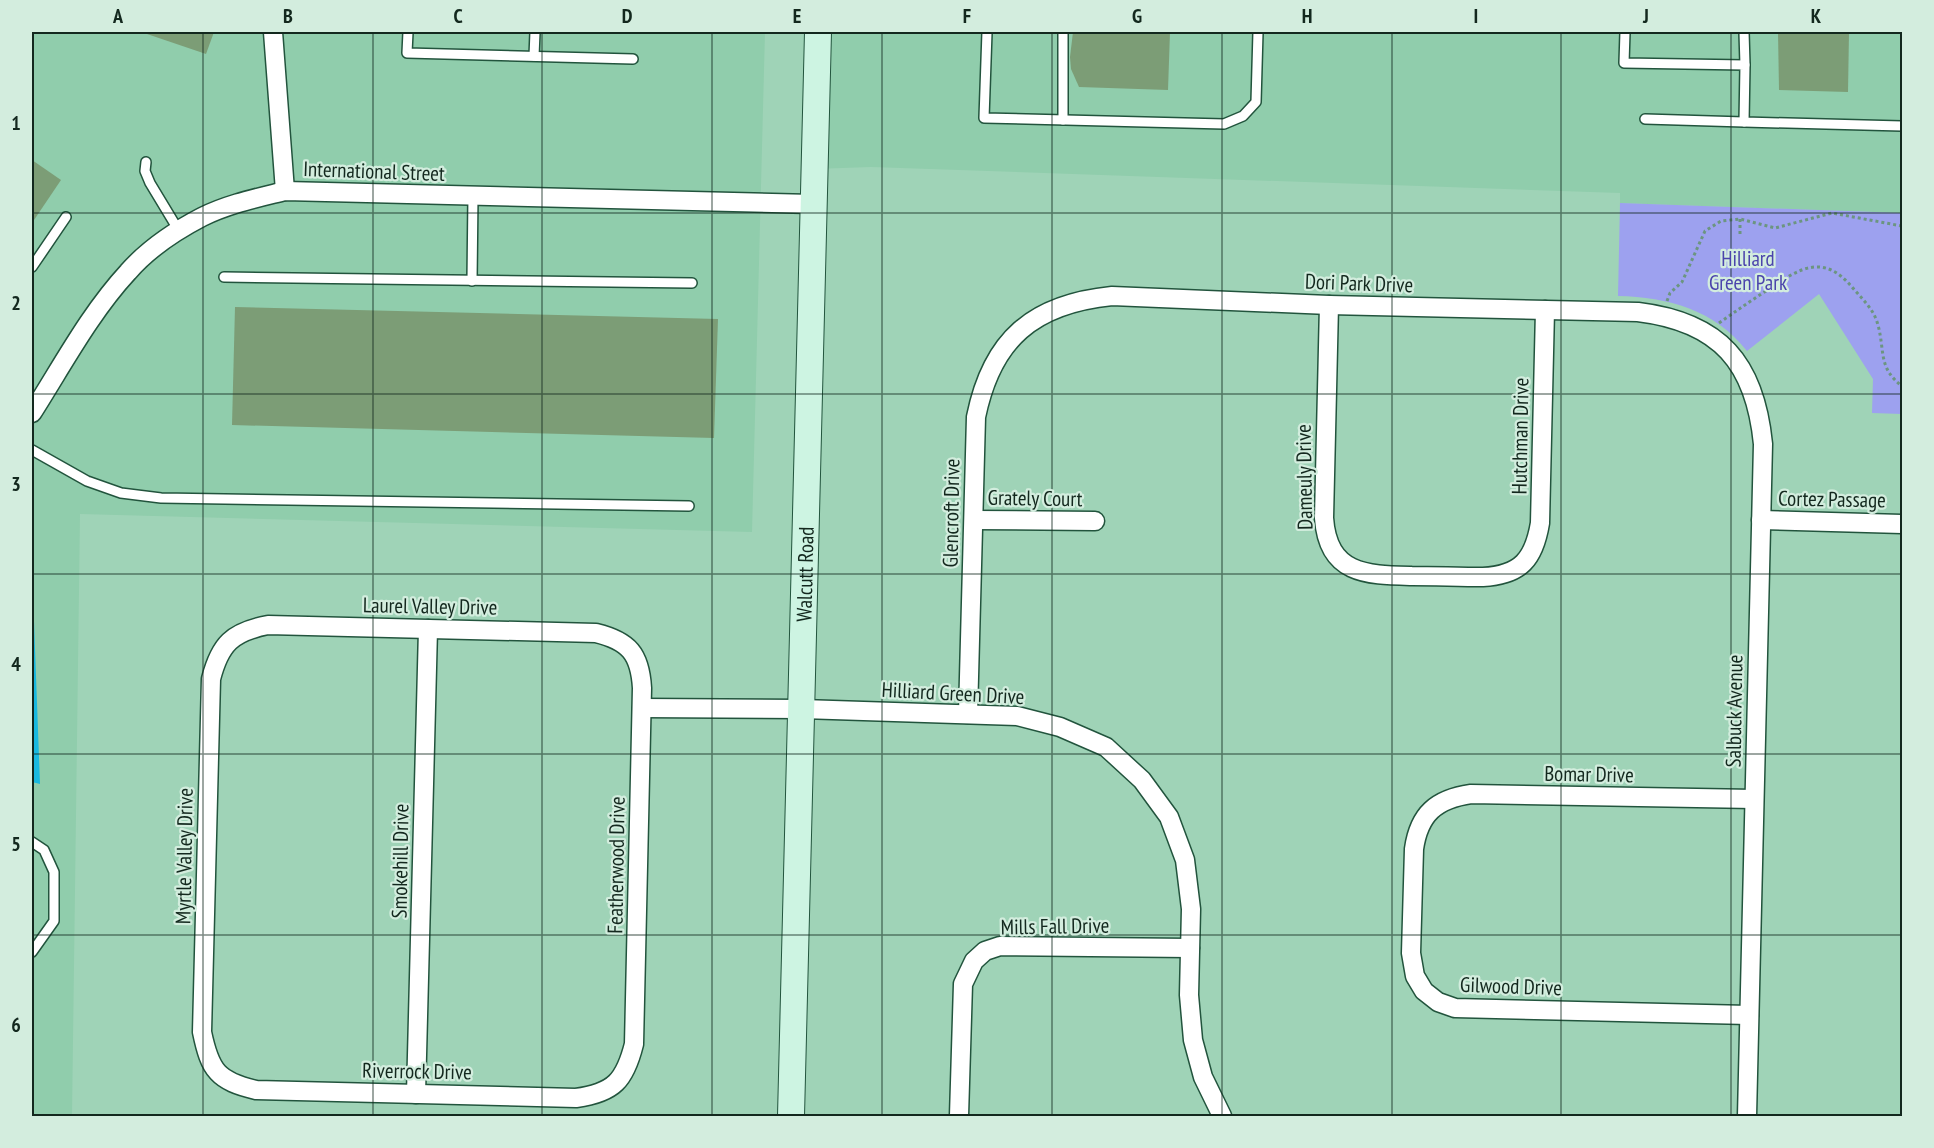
<svg xmlns="http://www.w3.org/2000/svg" width="1934" height="1148" font-family="'PT Sans Narrow',sans-serif">
<style>
.built{fill:#90cdac}
.green{fill:#9da1ef}
.water{fill:#18b9e0}
.building{fill:#7c9d76}
.lines{fill:none;stroke-linecap:round;stroke-linejoin:round}
.lane-casing{stroke:#22543d;stroke-width:12}
.street-casing{stroke:#22543d;stroke-width:21}
.secondary-casing{stroke:#22543d;stroke-width:28}
.path{stroke:#6c9580;stroke-width:3;stroke-dasharray:3 3;stroke-linecap:butt}
.lane{stroke:#fff;stroke-width:9}
.street{stroke:#fff;stroke-width:18}
.secondary{stroke:#cdf4e2;stroke-width:26}
.grid{fill:none;stroke:#13281e;stroke-width:1.5;stroke-opacity:0.55}
.labels{text-anchor:middle;dominant-baseline:central;stroke-width:4.5;stroke-linejoin:round;paint-order:stroke}
.street-label{font-size:21px;fill:#13281e;stroke:#d3edde}
.park-label{font-size:21px;fill:#4b44ac;stroke:#d3edde}
.neatline{fill:none;stroke:#13281e;stroke-width:2}
.grid-label{font-size:20px;text-anchor:middle;font-weight:bold;fill:#13281e}
</style>
<rect width="100%" height="100%" fill="#9fd3b7"/>
<!-- built -->
<g class="built">
<path d="M32,32H765L752,532L80,514L72,1116H32Z"/>
<path d="M818,32H1902V213L1620,203V193L871,167L814,169Z"/>
</g>
<!-- green -->
<path class="green" d="M1620,203L1902,213V414L1872,413L1873,379L1819,294L1747,351C1715,310 1668,297 1618,296Z"/>
<!-- water -->
<path class="water" d="M32,567L40,784L32,782Z"/>
<!-- building -->
<g class="building">
<path d="M147,32H214L206,54L147,34Z"/>
<path d="M1073,32H1170L1168,90L1079,87L1071,69L1070,57Z"/>
<path d="M1778,32H1849L1848,92L1779,90Z"/>
<path d="M32,160L61,180L32,223Z"/>
<path d="M235,307L718,319L714,438L232,425Z"/>
</g>
<g class="lines">
<defs>
<g id="lane">
<path d="M408,32L407,53L633,59"/>
<path d="M987,32L984,118L1224,124L1243,116L1256,102L1258,32"/>
<path d="M1063,32V120"/>
<path d="M1625,32L1624,63L1745,65L1744,122L1902,126"/>
<path d="M1744,32L1745,65"/>
<path d="M534,56L535,32"/>
<path d="M1645,119L1744,122"/>
<path d="M146,162L145,171L150,183L179,231"/>
<path d="M32,267L66,217"/>
<path d="M224,277L692,283"/>
<path d="M472,281L473,196"/>
<path d="M32,450L87,481L121,493L161,498L689,506"/>
<path d="M32,842L44,850L54,872V921L32,952"/>
</g>
<g id="street">
<path d="M273,32L285,191"/>
<path d="M1329,305L1324,518C1328,575 1367,575 1412,576C1436,576 1459,577 1483,577C1521,575 1534,559 1540,523L1545,310"/>
<path d="M32,413C62,366 90,313 128,272C148,249 175,231 202,217C228,204 257,198 285,191L813,204"/>
<path d="M974,520L1095,521"/>
<path d="M1761,520L1902,524"/>
<path d="M268,625L596,633C629,641 640,654 642,688L634,1044C625,1080 614,1093 576,1098L256,1090C218,1081 210,1071 202,1032L211,679C220,644 232,632 268,625Z"/>
<path d="M642,708L802,709L1017,716L1060,727L1106,747L1142,780L1169,817L1185,860L1191,909L1189,995L1193,1040L1203,1077L1222,1116"/>
<path d="M968,714L976,417C992,339 1033,304 1112,296L1329,305L1638,312C1720,322 1755,363 1763,444L1747,1116"/>
<path d="M1749,1015L1455,1008L1438,1002L1424,991L1415,976L1411,953L1414,849C1419,814 1436,799 1471,794L1754,799"/>
<path d="M416,1094L428,629"/>
<path d="M959,1116L963,984L974,961L985,951L1000,946L1190,948"/>
</g>
<g id="secondary">
<path id="s1" d="M791,1116L818,32"/>
</g>
</defs>
<!-- lane casing -->
<use href="#lane" class="lane-casing"/>
<!-- street casing -->
<use href="#street" class="street-casing"/>
<!-- secondary casing -->
<use href="#secondary" class="secondary-casing"/>
<!-- path -->
<g class="path">
<path d="M1740,219V236"/>
<path d="M1760,276L1768,290"/>
<path d="M1667,301L1670,293L1682,282L1705,231L1721,221L1740,219L1775,228L1832,213L1902,226"/>
<path d="M1719,323C1736,311 1752,300 1769,289C1800,268 1823,253 1852,287C1862,299 1874,309 1878,325C1885,351 1878,368 1902,386"/>
</g>
<!-- lane -->
<use href="#lane" class="lane"/>
<!-- street -->
<use href="#street" class="street"/>
<!-- secondary -->
<use href="#secondary" class="secondary"/>
</g>
<!-- grid -->
<path class="grid" d="M203,32V1116M373,32V1116M542,32V1116M712,32V1116M882,32V1116M1052,32V1116M1222,32V1116M1392,32V1116M1561,32V1116M1731,32V1116M32,213H1902M32,394H1902M32,574H1902M32,754H1902M32,935H1902"/>
<g class="labels">
<!-- street labels -->
<g class="street-label">
<text transform="translate(374 171) rotate(2)">International Street</text>
<text transform="translate(1359 283) rotate(2)">Dori Park Drive</text>
<text transform="translate(1520 436) rotate(-89)">Hutchman Drive</text>
<text transform="translate(1304 477) rotate(-91)">Dameuly Drive</text>
<text transform="translate(1035 498) rotate(1)">Grately Court</text>
<text transform="translate(1832 499) rotate(1)">Cortez Passage</text>
<text transform="translate(951 513) rotate(-89)">Glencroft Drive</text>
<text stroke="none"><textPath href="#s1" startOffset="542">Walcutt Road</textPath></text>
<text transform="translate(430 606) rotate(1)">Laurel Valley Drive</text>
<text transform="translate(953 693) rotate(3)">Hilliard Green Drive</text>
<text transform="translate(1734 711) rotate(-89)">Salbuck Avenue</text>
<text transform="translate(1589 774) rotate(1)">Bomar Drive</text>
<text transform="translate(184 856) rotate(-89)">Myrtle Valley Drive</text>
<text transform="translate(400 861) rotate(-89)">Smokehill Drive</text>
<text transform="translate(616 865) rotate(-89)">Featherwood Drive</text>
<text transform="translate(1055 926) rotate(-1)">Mills Fall Drive</text>
<text transform="translate(1511 986) rotate(2)">Gilwood Drive</text>
<text transform="translate(417 1071) rotate(1)">Riverrock Drive</text>
</g>
<!-- park labels -->
<g class="park-label">
<text x="1748" y="258">Hilliard<tspan x="1748" dy="24">Green Park</tspan></text>
</g>
</g>
<!-- border -->
<rect width="1934" height="1148" fill="none" stroke="#d3edde" stroke-width="66"/>
<rect x="33" y="33" width="1868" height="1082" class="neatline"/>
<g class="grid-label">
<text x="118" y="23">A</text>
<text x="288" y="23">B</text>
<text x="458" y="23">C</text>
<text x="627" y="23">D</text>
<text x="797" y="23">E</text>
<text x="967" y="23">F</text>
<text x="1137" y="23">G</text>
<text x="1307" y="23">H</text>
<text x="1476" y="23">I</text>
<text x="1646" y="23">J</text>
<text x="1816" y="23">K</text>
<text x="16" y="130">1</text>
<text x="16" y="310">2</text>
<text x="16" y="491">3</text>
<text x="16" y="671">4</text>
<text x="16" y="851">5</text>
<text x="16" y="1032">6</text>
</g>
</svg>
